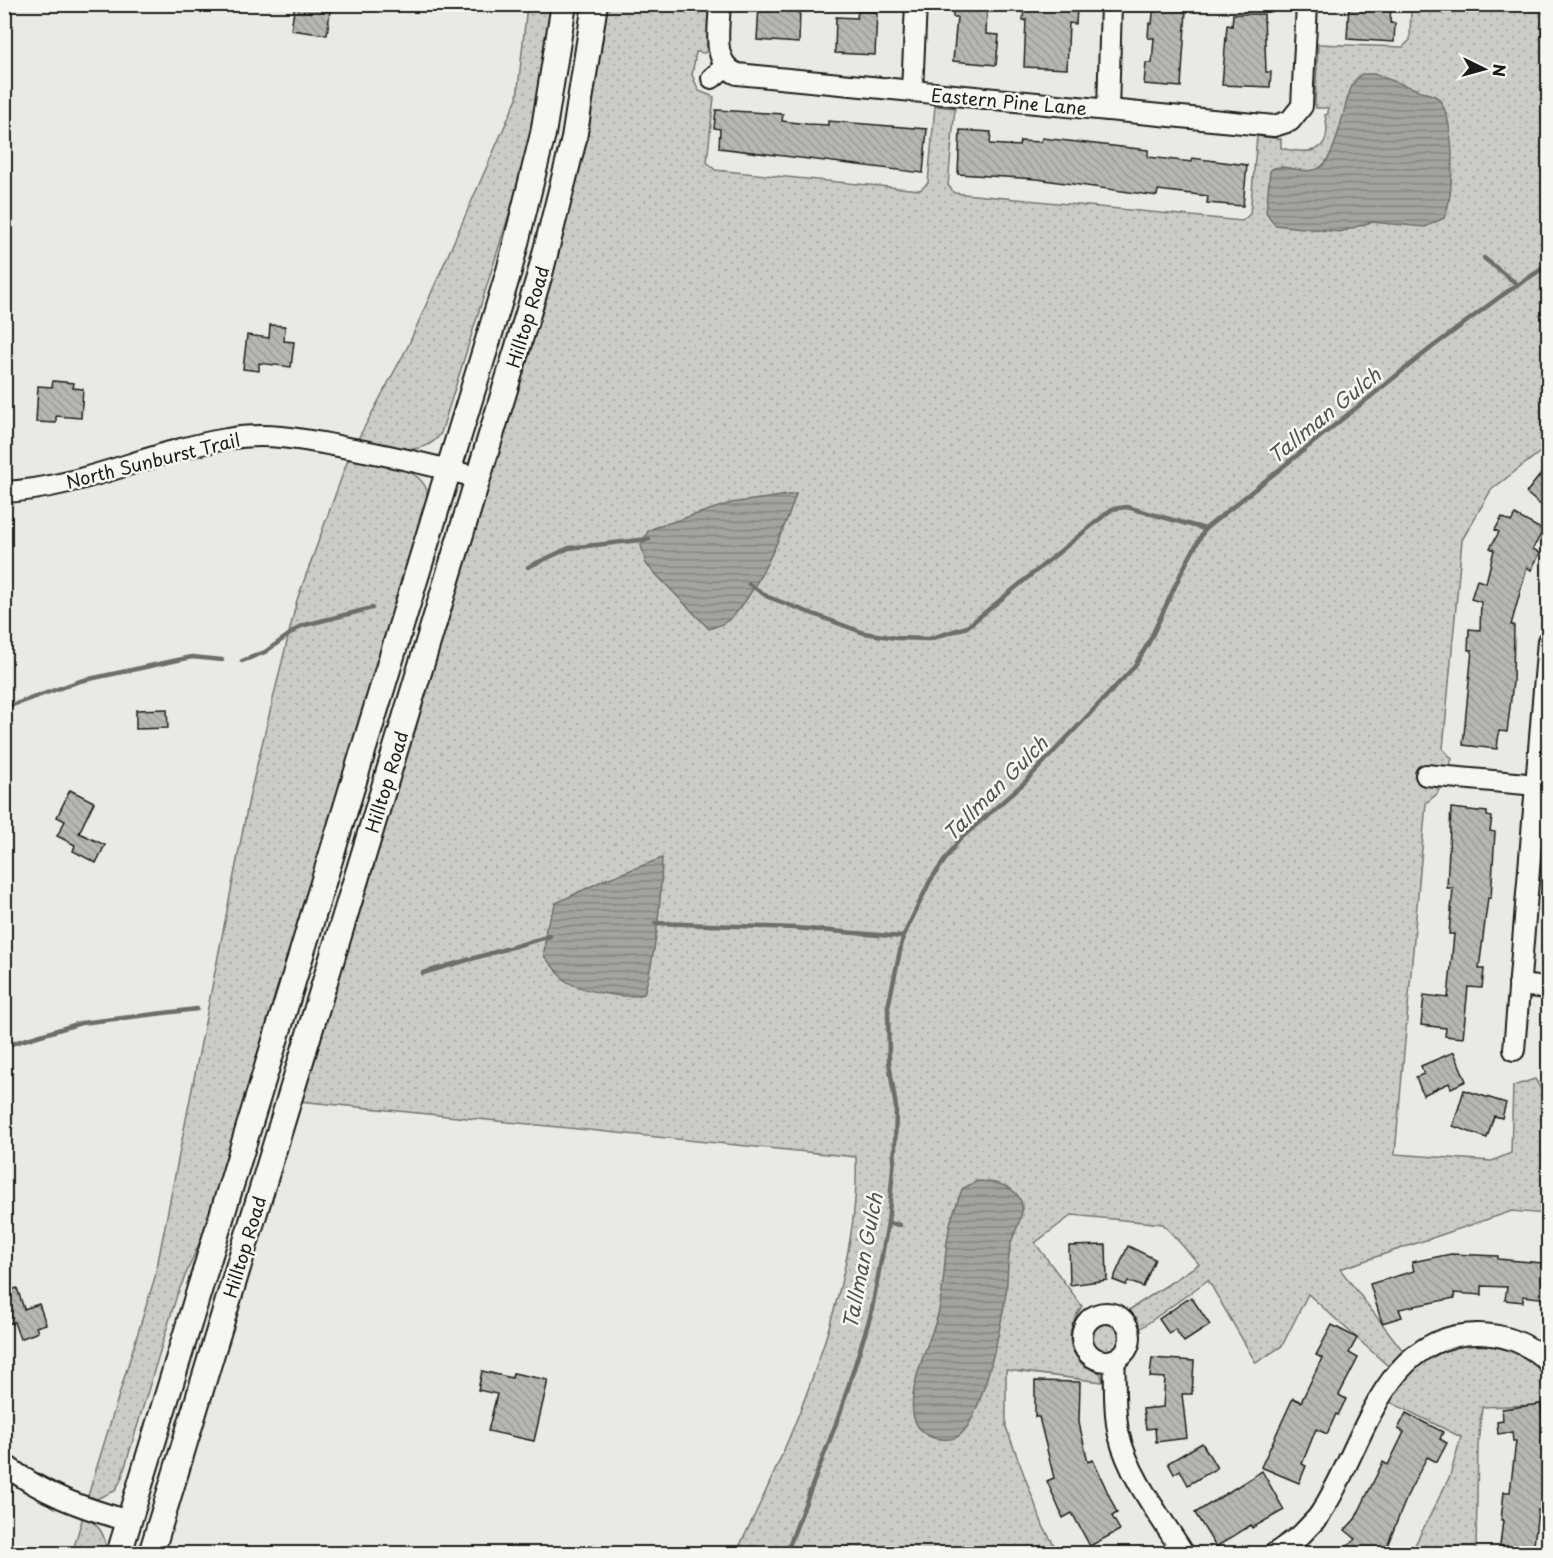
<svg xmlns="http://www.w3.org/2000/svg" width="1553" height="1558" font-family="'Playpen Sans',sans-serif">
<style>
.grass{fill:url(#grass-dots);stroke:#747472;stroke-width:1.5}
.water{fill:url(#water-rules);stroke:#6d6d6c;stroke-width:1.5}
.lines{fill:none;stroke-linecap:round;stroke-linejoin:round}
.stream{stroke:#6d6d6c;stroke-width:4.5}
.building{fill:url(#building-back-hatch);stroke:#1c1c1c;stroke-width:1.5}
.minor-casing{stroke:#1c1c1c;stroke-width:24}
.major-casing{stroke:#1c1c1c;stroke-width:28}
.minor{stroke:#f6f6f2;stroke-width:20}
.major{stroke:#f6f6f2;stroke-width:24}
.labels{text-anchor:middle;dominant-baseline:central;stroke-width:5;stroke-linejoin:round;paint-order:stroke}
.street-label{font-size:18px;fill:#1c1c1c;stroke:#f6f6f2}
.water-label{font-size:20px;font-style:italic;fill:#525251;stroke:#f6f6f2}
</style>
<defs>
<pattern id="grass-dots" width="8" height="8" patternUnits="userSpaceOnUse" patternTransform="scale(1.5)"><rect width="8" height="8" fill="#cbcbc7"/><path d="M2 2h.1M6 6h.1" fill="none" stroke="#aeaeaa" stroke-width="1.8" stroke-linecap="round"/></pattern>
<pattern id="water-rules" width="6" height="5" patternUnits="userSpaceOnUse" patternTransform="scale(1.5)"><rect width="6" height="5" fill="#a3a3a1"/><path d="M0 2.5h6" fill="none" stroke="#848482"/></pattern>
<pattern id="building-back-hatch" width="6" height="6" patternUnits="userSpaceOnUse" patternTransform="scale(1.5)"><rect width="6" height="6" fill="#b6b6b3"/><path d="M-1 5l2 2M0 0l6 6M5-1l2 2" fill="none" stroke="#9c9c99"/></pattern>
</defs>
<rect width="100%" height="100%" fill="#e9e9e5"/>
<filter id="ink" filterUnits="userSpaceOnUse"><feTurbulence type="fractalNoise" baseFrequency=".0167" numOctaves="2"/><feDisplacementMap in="SourceGraphic" scale="12" xChannelSelector="R" yChannelSelector="G"/><feConvolveMatrix kernelMatrix="1 2 1 2 8 2 1 2 1" color-interpolation-filters="sRGB"/></filter>
<g filter="url(#ink)">
<!-- grass -->
<g class="grass">
<path d="M527,5H554L530,147L441,433C423,461 383,445 358,439L408,346L517,98Z"/>
<path d="M605,5H708L707,49L705,53L696,52L692,75L699,91L714,97L707,162L715,170L920,190L928,183L935,106L955,108L948,185L954,193L1242,221L1250,214L1257,136L1281,139V148C1310,155 1334,154 1325,115L1328,114V108H1316L1315,104L1318,44L1403,47L1410,40L1411,5H1536L1548,18V446L1491,490L1462,540L1443,749L1452,759L1437,794L1426,803L1395,1154L1492,1161L1511,1153L1513,1086L1535,1079L1548,1101V1214L1512,1211L1340,1269L1403,1351L1388,1366L1308,1294L1282,1346L1256,1363L1208,1280L1141,1328L1129,1310L1199,1264L1163,1224L1072,1215L1035,1243L1082,1306C1067,1328 1064,1347 1085,1367L1090,1366L1101,1374L1103,1382L1006,1370V1427L1044,1528L1059,1553H736C791,1444 861,1280 856,1157L299,1101L557,255L578,167Z"/>
<path d="M349,457C372,462 414,463 426,488C428,493 427,502 428,507L213,1211L177,1295L121,1480L115,1491L96,1499L88,1496L155,1277L250,794L297,600Z"/>
<circle cx="1106" cy="1337" r="18"/>
<path d="M1479,1343C1507,1347 1528,1356 1548,1375V1401L1534,1405L1482,1407L1478,1444L1476,1553H1411L1450,1476L1461,1437L1390,1402C1410,1361 1436,1350 1479,1343Z"/>
<path d="M83,1516C100,1525 105,1534 107,1553L72,1554Z"/>
</g>
<!-- water -->
<g class="water">
<path d="M1362,74H1374L1435,96C1457,109 1455,197 1444,218L1425,227L1371,222L1340,232L1275,225L1266,212L1270,171C1282,159 1307,180 1323,165C1343,145 1343,83 1362,74Z"/>
<path d="M796,494C787,524 752,604 727,621C722,625 715,627 709,629L646,564L641,545L648,531L654,528L731,503Z"/>
<path d="M662,858C661,905 657,948 644,994C627,1000 581,991 566,981C558,974 551,964 544,956L546,928L556,903L604,880Z"/>
<path d="M977,1181C990,1182 1009,1183 1018,1196C1029,1210 1015,1229 1011,1243C1007,1259 1008,1277 1006,1293C1002,1322 982,1418 960,1435C953,1441 943,1440 934,1438C885,1423 934,1338 939,1310C945,1282 944,1252 950,1224C953,1212 958,1201 962,1189Z"/>
</g>
<g class="lines">
<!-- stream -->
<g class="stream">
<path d="M1484,258L1518,285"/>
<path d="M528,567L569,548L649,539"/>
<path d="M749,584L768,597L864,633L896,638L929,639L967,627L1112,509L1127,507L1205,529"/>
<path d="M242,661L265,652L301,626L372,608"/>
<path d="M4,708L80,681L192,657L222,660"/>
<path d="M655,923L795,928L903,937"/>
<path d="M423,973L550,936"/>
<path d="M4,1046L81,1023L197,1009"/>
<path d="M888,1223L900,1225"/>
<path d="M786,1554L840,1413L871,1314L888,1223L895,1147L896,1108L889,1062L888,1007L903,937L930,881L959,840L1025,782L1134,667L1149,642L1183,569L1205,529L1431,348L1501,296L1548,265"/>
</g>
</g>
<!-- building -->
<g class="building">
<path d="M295,4H331L327,35L291,30Z"/>
<path d="M953,4H987L986,34L999,35L996,65L953,61L957,17H953Z"/>
<path d="M1024,4H1064L1077,7L1076,24L1069,23L1067,69L1024,67L1026,20H1023Z"/>
<path d="M1154,4H1173L1172,9L1186,10L1181,87L1144,84L1146,63H1152L1154,38H1148L1149,23L1152,24Z"/>
<path d="M1349,4H1391L1390,23H1395L1394,42L1347,39Z"/>
<path d="M759,5L800,7L799,43L757,40Z"/>
<path d="M858,11L877,12L875,55L835,53L836,17L857,18Z"/>
<path d="M1233,14H1264L1266,72H1271L1270,87L1222,85L1227,25L1232,26Z"/>
<path d="M716,110L783,114L782,121L807,124L828,125V121L927,129L923,173L719,148L720,129L714,128Z"/>
<path d="M960,130L991,132L990,144L1019,146L1020,141L1041,142L1042,138L1148,150V157L1192,162V158L1247,165L1243,206L1207,203L1208,196L1158,190L1157,196L1037,179L958,174Z"/>
<path d="M270,325L285,326L284,341L294,342L291,367L259,363V371L243,369L247,335L269,338Z"/>
<path d="M53,381L74,383L73,388L83,389L81,418L56,416V423L36,422L38,386L52,387Z"/>
<path d="M1548,465V511L1526,493Z"/>
<path d="M1515,515L1543,530L1533,549L1540,553L1531,570L1527,567L1511,625H1514L1513,682L1507,732L1499,731L1497,749L1463,745L1472,650H1468L1469,629L1480,630L1481,602L1471,599L1477,580L1486,583L1494,550L1490,548L1499,532L1495,530L1502,517L1511,522Z"/>
<path d="M167,709L168,728L136,729V710Z"/>
<path d="M70,790L94,802L79,833L105,845L96,863L73,851L75,845L57,836L65,821L57,817Z"/>
<path d="M1451,808L1487,812V816L1492,817L1490,831L1495,832L1491,898H1488L1479,969H1484L1482,988L1468,987L1463,1038L1445,1036L1446,1028L1421,1025L1424,995L1448,998L1454,934H1449L1453,888H1447Z"/>
<path d="M1454,1052L1466,1081L1451,1088L1449,1083L1423,1095L1416,1077L1424,1074L1421,1066Z"/>
<path d="M1464,1090L1506,1103L1502,1118L1494,1116L1487,1138L1453,1126Z"/>
<path d="M1106,1245L1107,1280L1070,1285L1069,1246Z"/>
<path d="M1128,1246L1155,1259L1143,1287L1128,1281L1126,1285L1113,1280Z"/>
<path d="M1451,1254L1498,1256V1259L1542,1263L1541,1267L1548,1268V1299L1523,1296V1302L1505,1300L1507,1287L1482,1286V1295L1454,1293L1455,1298L1399,1309L1402,1317L1382,1323L1370,1284L1414,1271L1412,1262Z"/>
<path d="M17,1288L24,1309L39,1304L46,1324L36,1327L38,1332L20,1339L14,1322L4,1325V1293Z"/>
<path d="M1191,1297L1210,1325L1184,1342L1175,1329L1169,1334L1159,1319Z"/>
<path d="M1332,1325L1357,1338L1349,1353L1358,1358L1339,1395L1346,1399L1338,1415L1336,1414L1327,1434L1316,1429L1302,1464L1306,1466L1299,1483L1261,1467L1293,1398L1301,1402L1322,1358L1316,1355Z"/>
<path d="M1152,1358L1194,1361L1192,1394H1182L1187,1438L1156,1442L1155,1428L1146,1429L1143,1409L1163,1407L1165,1378L1150,1377Z"/>
<path d="M482,1371L512,1378L513,1373L548,1380L534,1441L488,1431L497,1394L478,1390Z"/>
<path d="M1035,1381L1080,1382L1079,1423L1088,1462L1093,1460L1117,1513L1112,1516L1120,1530L1090,1546L1072,1513L1063,1518L1047,1481L1054,1478L1039,1417H1035Z"/>
<path d="M1541,1404L1548,1468L1545,1467L1543,1510H1538L1533,1554H1505L1506,1547L1500,1546L1503,1520H1501L1504,1492H1510L1516,1441H1513L1512,1432L1498,1434L1497,1422L1503,1421L1502,1409Z"/>
<path d="M1406,1413L1443,1432L1440,1439L1447,1443L1437,1462L1427,1457L1409,1492L1387,1546L1396,1554H1338L1356,1539L1345,1530L1355,1519L1383,1462L1388,1465L1404,1432L1398,1429Z"/>
<path d="M1202,1443L1217,1468L1188,1485L1180,1470L1174,1474L1168,1463Z"/>
<path d="M1262,1471L1284,1510L1252,1528L1251,1525L1216,1547L1195,1513Z"/>
</g>
<g class="lines">
<defs>
<g id="minor">
<path d="M720,4C719,28 711,63 737,74L1274,126L1290,121L1302,106L1307,4"/>
<path d="M712,78L726,66"/>
<path d="M912,91L916,4"/>
<path d="M1108,110L1111,4"/>
<path d="M4,492C82,488 151,451 227,439C270,431 311,441 354,449C396,457 437,466 478,478"/>
<path d="M1426,775L1548,786"/>
<path d="M1519,985L1548,988"/>
<path d="M1514,1050L1548,641"/>
<circle cx="1106" cy="1337" r="24"/>
<path d="M1114,1360C1116,1385 1113,1410 1119,1435C1129,1477 1161,1517 1184,1554"/>
<path d="M4,1464C42,1494 83,1508 129,1521"/>
<path d="M1274,1554L1301,1535L1318,1517C1363,1453 1379,1334 1477,1334C1504,1334 1529,1344 1548,1362"/>
</g>
<g id="major">
<path d="M119,1554L509,271L543,134L564,4"/>
<path d="M151,1554L540,274L574,139L595,4"/>
</g>
</defs>
<!-- minor casing -->
<use href="#minor" class="minor-casing"/>
<!-- major casing -->
<use href="#major" class="major-casing"/>
<!-- minor -->
<use href="#minor" class="minor"/>
<!-- major -->
<use href="#major" class="major"/>
</g>
</g>
<g class="labels">
<!-- street labels -->
<g class="street-label">
<text transform="translate(1009 101) rotate(5)">Eastern Pine Lane</text>
<text transform="translate(527 317) rotate(-73)">Hilltop Road</text>
<text transform="translate(153 460) rotate(-14)">North Sunburst Trail</text>
<text transform="translate(386 782) rotate(-73)">Hilltop Road</text>
<text transform="translate(244 1247) rotate(-73)">Hilltop Road</text>
</g>
<!-- water labels -->
<g class="water-label">
<text transform="translate(1324 415) rotate(-39)">Tallman Gulch</text>
<text transform="translate(995 788) rotate(-45)">Tallman Gulch</text>
<text transform="translate(862 1261) rotate(-79)">Tallman Gulch</text>
</g>
</g>
<!-- margin -->
<rect width="1553" height="1558" fill="none" stroke="#f6f6f2" stroke-width="24"/>
<rect x="12" y="12" width="1529" height="1534" fill="none" stroke="#1c1c1c" stroke-width="2" filter="url(#ink)"/>
<!-- north arrow -->
<g transform="translate(1484 69) rotate(95)" stroke="#f6f6f2" stroke-width="4.5" paint-order="stroke">
<path d="M0-4.5L10 22L0 15L-10 22Z" fill="#1c1c1c"/>
<text y="-9" font-size="16" font-weight="bold" text-anchor="middle" fill="#1c1c1c">N</text>
</g>
</svg>
